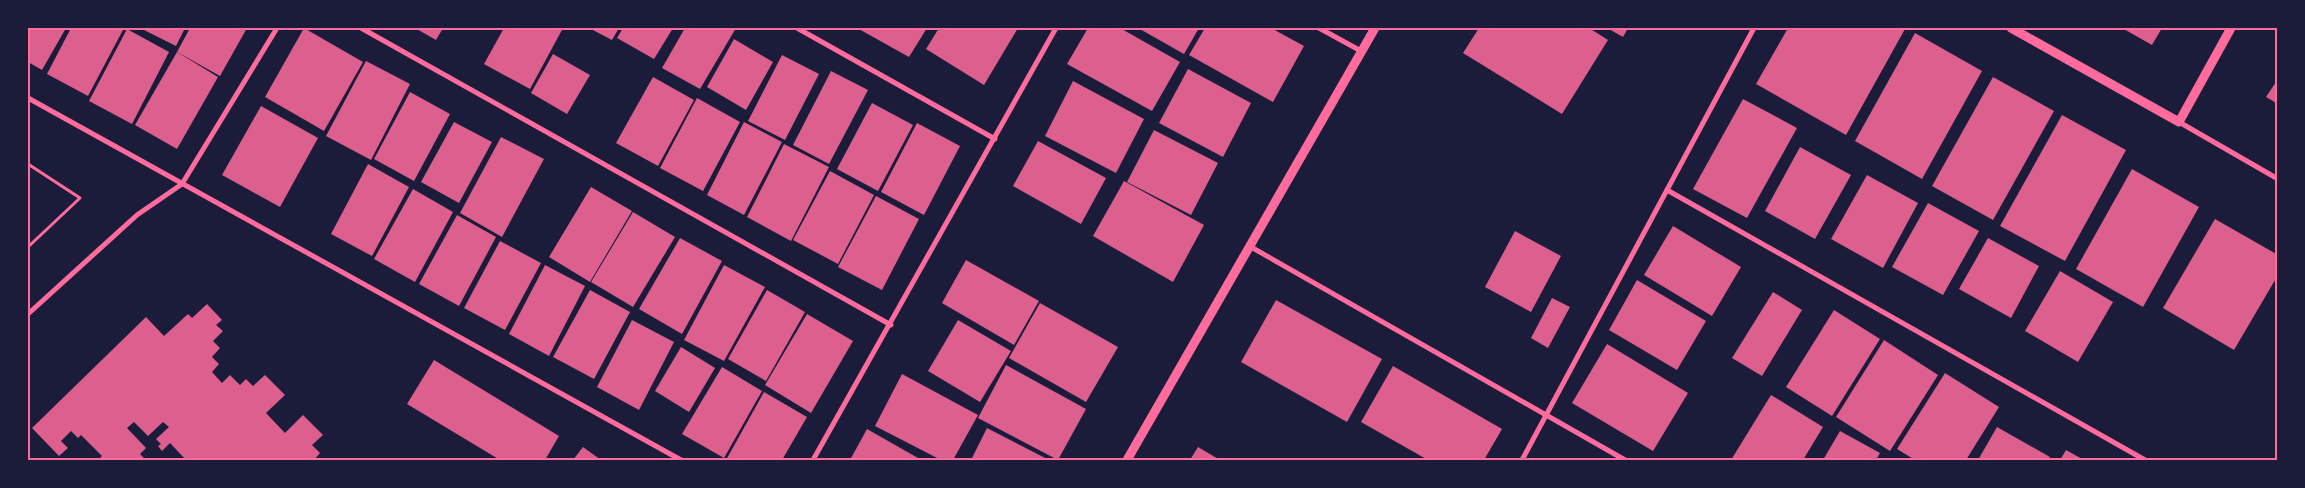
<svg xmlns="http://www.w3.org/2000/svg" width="2305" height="488" font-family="'DejaVu Sans',sans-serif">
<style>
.building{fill:#dd5f8e}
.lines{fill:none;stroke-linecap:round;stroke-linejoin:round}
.path{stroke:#ff6b9d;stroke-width:3}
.minor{stroke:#ff6b9d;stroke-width:5}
.tertiary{stroke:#ff6b9d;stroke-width:9}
.neatline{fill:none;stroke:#ff6b9d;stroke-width:2}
</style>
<rect width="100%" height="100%" fill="#1b1b3a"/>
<!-- building -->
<g class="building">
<path d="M28,28H66L42,70L28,62Z"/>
<path d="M71,28H124L88,96L47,74Z"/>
<path d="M140,28H185L176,46Z"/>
<path d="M190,28H247L220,76L177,52Z"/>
<path d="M304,28L363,62L324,131L265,97Z"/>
<path d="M415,28H443L436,40Z"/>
<path d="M504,28H563L530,89L484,64Z"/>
<path d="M589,28H619L612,40Z"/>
<path d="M623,28H673L654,59L617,38Z"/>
<path d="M685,28H736L700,89L662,68Z"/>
<path d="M857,28H927L909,57Z"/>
<path d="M939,28H1018L984,85L926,49Z"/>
<path d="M1088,28H1120L1180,62L1152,111L1067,64Z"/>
<path d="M1138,28H1199L1184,54Z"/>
<path d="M1205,28H1271L1304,46L1273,102L1189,55Z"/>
<path d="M1479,28H1589L1608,40L1562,114L1463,53Z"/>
<path d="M1607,28H1628L1623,37Z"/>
<path d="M1788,28L1905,29L1846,135L1756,84Z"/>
<path d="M2122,28H2162L2152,45Z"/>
<path d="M127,29L169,52L132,124L89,101Z"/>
<path d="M1915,33L1982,71L1922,179L1855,141Z"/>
<path d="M734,39L773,62L746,110L707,87Z"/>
<path d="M177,52L218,77L177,149L135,125Z"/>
<path d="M553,54L590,75L567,114L531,93Z"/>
<path d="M782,55L819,74L785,140L748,121Z"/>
<path d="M366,61L410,84L371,160L326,136Z"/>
<path d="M1188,69L1251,103L1223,157L1159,123Z"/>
<path d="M831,71L868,90L829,164L793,145Z"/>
<path d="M653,77L694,100L658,166L616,143Z"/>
<path d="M1993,77L2054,111L1993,220L1932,186Z"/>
<path d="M2278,79V104L2266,97Z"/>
<path d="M1073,81L1144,119L1116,173L1045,136Z"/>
<path d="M410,92L450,114L414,181L374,159Z"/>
<path d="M697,98L740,122L703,191L660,168Z"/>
<path d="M1743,99L1797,128L1747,218L1693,189Z"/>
<path d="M872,103L913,125L878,191L837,169Z"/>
<path d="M261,106L318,138L280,207L222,175Z"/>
<path d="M2062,115L2126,150L2065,261L2000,226Z"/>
<path d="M454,122L492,142L459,203L421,182Z"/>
<path d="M744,122L782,142L744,215L707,195Z"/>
<path d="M917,123L960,146L924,215L881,192Z"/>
<path d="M1154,130L1218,163L1191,215L1127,182Z"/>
<path d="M501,137L544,159L502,237L460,213Z"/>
<path d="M1038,141L1106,178L1081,224L1013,186Z"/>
<path d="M784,144L829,167L791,241L747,217Z"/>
<path d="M1800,147L1851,175L1815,239L1765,211Z"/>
<path d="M368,164L409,187L372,256L331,234Z"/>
<path d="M2132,169L2199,207L2143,307L2076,269Z"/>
<path d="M830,171L874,195L838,264L793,240Z"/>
<path d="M1867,175L1918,203L1883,268L1831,239Z"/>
<path d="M1124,181L1204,225L1173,282L1093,236Z"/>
<path d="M591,187L632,211L590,282L549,257Z"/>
<path d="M413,189L453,212L415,282L374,259Z"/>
<path d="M876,196L919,219L882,290L838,267Z"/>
<path d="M1928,203L1979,231L1943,295L1892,267Z"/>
<path d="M633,212L675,237L633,307L591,282Z"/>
<path d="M457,215L496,237L459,306L419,284Z"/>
<path d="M2215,219L2278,255V275L2234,350L2163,308Z"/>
<path d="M1673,226L1741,267L1712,316L1644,275Z"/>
<path d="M1515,231L1561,256L1531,312L1485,287Z"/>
<path d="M680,238L722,261L682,334L639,309Z"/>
<path d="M1988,238L2039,266L2011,318L1959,289Z"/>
<path d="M500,241L541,263L505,330L464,308Z"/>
<path d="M966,260L1039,301L1014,345L942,303Z"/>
<path d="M545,265L585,286L549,356L509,334Z"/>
<path d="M724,265L765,287L724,361L684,340Z"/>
<path d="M2060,271L2113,302L2078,362L2025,331Z"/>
<path d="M1637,280L1706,321L1677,370L1609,330Z"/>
<path d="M590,290L630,312L594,379L553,357Z"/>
<path d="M767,290L805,312L766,381L728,359Z"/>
<path d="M1773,292L1802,310L1762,376L1732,358Z"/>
<path d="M1552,298L1570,307L1548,348L1531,338Z"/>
<path d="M1276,300L1382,359L1347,422L1241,362Z"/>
<path d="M1040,303L1118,347L1086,402L1009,358Z"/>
<path d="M207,304L222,320L216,325L223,331L213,341L220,348L212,357L219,364L212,372L222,383L230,375L240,385L246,379L253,386L265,375L285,395L266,413L285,433L303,415L323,435L312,445L320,453L314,460H186L170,443L162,451L158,446L161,444L156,439L169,427L163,422L148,436L134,422L127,428L146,448L140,454L146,460H98L102,456L81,435L78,438L71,431L61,441L68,448L59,456L32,428L146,317L164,336L188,314L192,318Z"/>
<path d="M1834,310L1880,339L1832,416L1786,387Z"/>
<path d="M807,314L853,341L811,413L765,385Z"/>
<path d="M632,320L674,342L639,410L597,387Z"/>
<path d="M958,320L1011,351L980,402L928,371Z"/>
<path d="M1884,340L1938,375L1890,451L1836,417Z"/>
<path d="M1607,344L1688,393L1653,451L1572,403Z"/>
<path d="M681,347L715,368L689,412L655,391Z"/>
<path d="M434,360L559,436L545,460H500L407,404Z"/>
<path d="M1006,365L1086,409L1058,460L978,418Z"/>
<path d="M1393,366L1502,429L1484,460H1428L1361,422Z"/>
<path d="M722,367L762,391L724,458L682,434Z"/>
<path d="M1945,373L1999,407L1966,460H1915L1897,449Z"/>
<path d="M902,374L978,415L953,460H941L875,426Z"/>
<path d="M764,392L807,417L782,460H726Z"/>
<path d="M1771,395L1823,427L1803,460H1731Z"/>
<path d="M1997,427L2050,457L2048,460H1978Z"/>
<path d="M987,428L1049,460H971Z"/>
<path d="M867,429L918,458L917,460H850Z"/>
<path d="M1840,431L1880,453L1876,460H1823Z"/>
<path d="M583,447L601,460H573Z"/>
<path d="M1198,447L1220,460H1190Z"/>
<path d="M2066,450L2084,460H2060Z"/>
</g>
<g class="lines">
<!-- path -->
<path class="path" d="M28,164L80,198L28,247"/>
<!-- minor -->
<g class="minor">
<path d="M361,28L891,325"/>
<path d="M797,28L995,139"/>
<path d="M1319,28L1361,51"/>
<path d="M28,98L681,460"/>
<path d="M2179,122L2278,179"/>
<path d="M1667,190L2145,460"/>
<path d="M1251,247L1625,460"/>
<path d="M28,314L137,215L182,184L277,28"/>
<path d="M813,460L1056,28"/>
<path d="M1522,460L1754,28"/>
</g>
<!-- tertiary -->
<g class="tertiary">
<path d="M2011,28L2179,122L2231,28"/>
<path d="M1127,460L1375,28"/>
</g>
</g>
<!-- border -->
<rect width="2305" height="488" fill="none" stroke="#1b1b3a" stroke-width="58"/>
<rect x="29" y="29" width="2247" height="430" class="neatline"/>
</svg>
